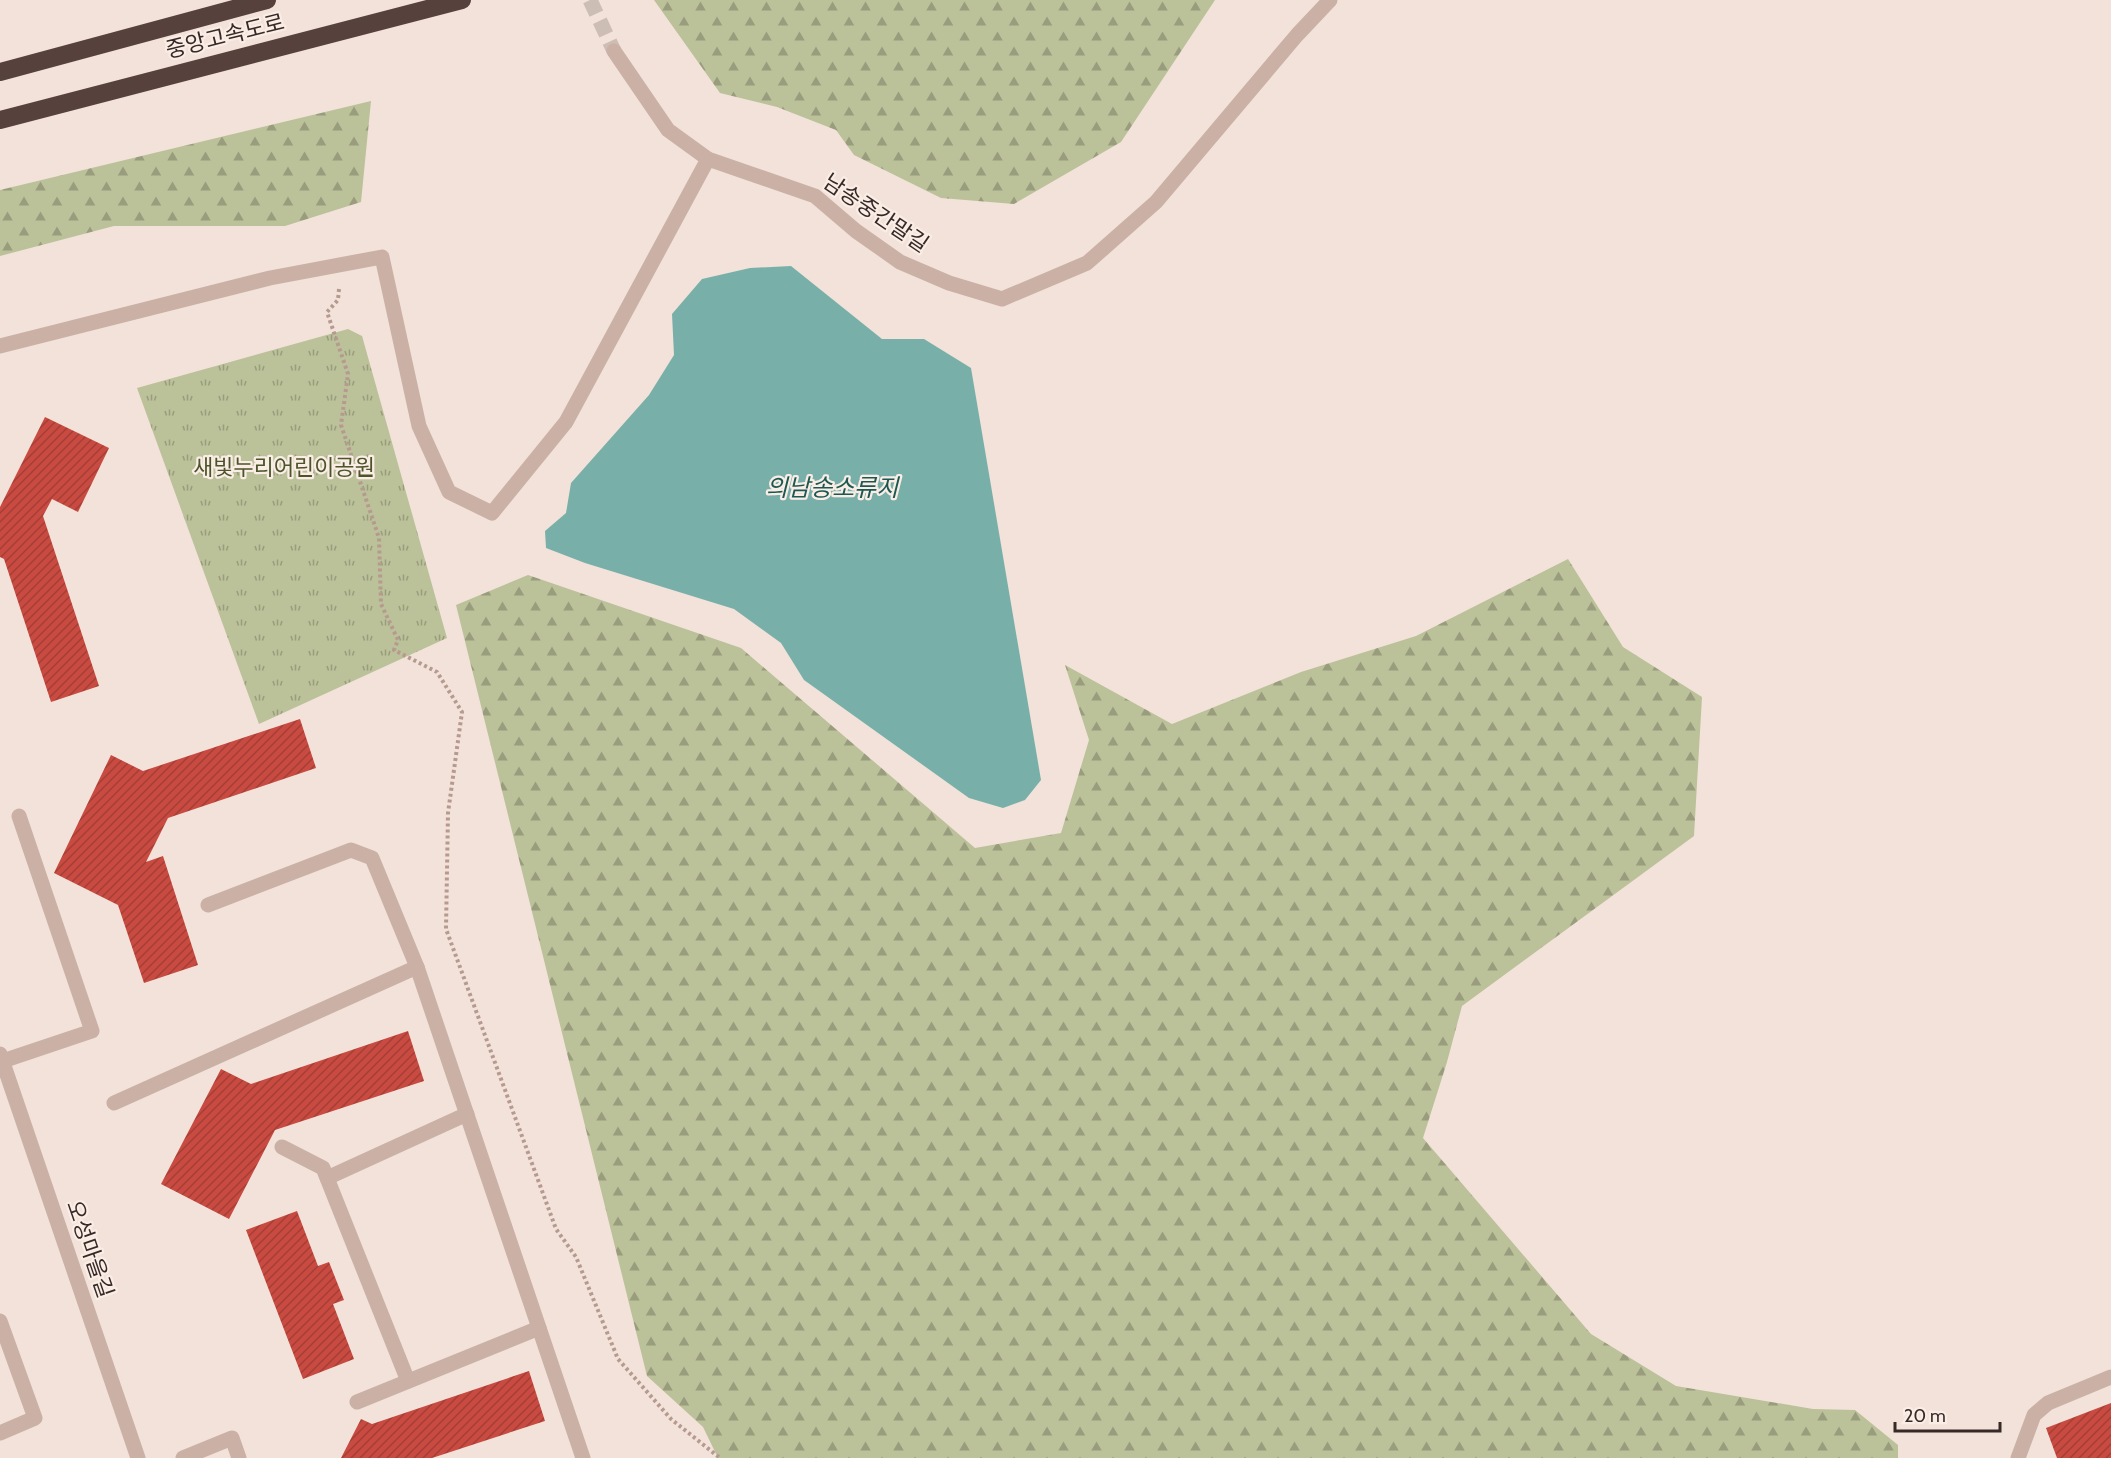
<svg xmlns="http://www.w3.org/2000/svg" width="2111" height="1458" font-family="Cabin,'Noto Sans KR',sans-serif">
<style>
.grass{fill:url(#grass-tufts)}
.forest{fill:url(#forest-firs)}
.water{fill:#78b0a9}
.building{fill:url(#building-hatch)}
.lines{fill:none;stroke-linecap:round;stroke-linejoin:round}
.minor-tunnel{stroke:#ccbdb5;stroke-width:15;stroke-dasharray:15 8;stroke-linecap:butt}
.path{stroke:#b69a8f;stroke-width:4;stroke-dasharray:3 3;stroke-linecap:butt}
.service{stroke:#cab0a5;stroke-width:15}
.minor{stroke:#cab0a5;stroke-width:15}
.tertiary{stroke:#cab0a5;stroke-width:15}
.motorway{stroke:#57413d;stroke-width:18}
.labels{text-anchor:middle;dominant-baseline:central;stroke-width:4.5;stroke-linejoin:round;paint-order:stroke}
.street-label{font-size:22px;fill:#362927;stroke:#faede6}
.park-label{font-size:22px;fill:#4c552a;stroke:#faede6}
.water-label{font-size:24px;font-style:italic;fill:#1b5852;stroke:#faede6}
</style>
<defs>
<pattern id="grass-tufts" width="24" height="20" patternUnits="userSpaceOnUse" patternTransform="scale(1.5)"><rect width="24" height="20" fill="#bbc199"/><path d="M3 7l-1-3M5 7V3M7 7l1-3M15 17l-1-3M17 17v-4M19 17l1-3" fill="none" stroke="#999d7d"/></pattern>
<pattern id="forest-firs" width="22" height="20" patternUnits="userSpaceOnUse" patternTransform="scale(1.5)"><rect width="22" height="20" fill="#bbc199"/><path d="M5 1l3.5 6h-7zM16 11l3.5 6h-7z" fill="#999d7d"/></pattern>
<pattern id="building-hatch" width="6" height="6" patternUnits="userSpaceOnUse" patternTransform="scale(1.5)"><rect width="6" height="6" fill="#c94a40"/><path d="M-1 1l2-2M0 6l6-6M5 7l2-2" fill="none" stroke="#a43e36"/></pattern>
</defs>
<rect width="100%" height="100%" fill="#f2e2d9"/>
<!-- grass -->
<path class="grass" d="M348,329L362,336L447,638L259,724L137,388Z"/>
<!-- forest -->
<g class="forest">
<path d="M654,0H1215L1121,142L1014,204L941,198L854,155L836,130L777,107L720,93Z"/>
<path d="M371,101L361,202L285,226H114L0,256V190Z"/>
<path d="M1568,559L1623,647L1702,697L1694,836L1462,1006L1447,1062L1423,1138L1591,1334L1676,1386L1813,1409L1855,1410L1898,1445V1458H718L703,1427L647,1376L456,605L528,575L741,648L975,848L1061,833L1089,740L1065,665L1172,724L1301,672L1416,636Z"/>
</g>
<!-- water -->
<path class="water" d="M791,266L882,339H924L971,368L1041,780L1025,800L1003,808L969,798L804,680L781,643L734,609L585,563L546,548L545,531L566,513L571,483L649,395L674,355L672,314L702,279L750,268Z"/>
<!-- building -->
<g class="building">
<path d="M45,417L109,448L78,512L52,499L43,516L99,686L51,702L4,559L0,557V507Z"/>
<path d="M300,719L316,768L168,818L146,862L163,856L198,965L144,983L118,905L54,873L111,755L143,771Z"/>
<path d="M408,1031L424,1081L275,1130L229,1219L161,1184L221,1069L251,1084Z"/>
<path d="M297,1211L318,1266L329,1262L344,1300L333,1304L354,1359L303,1379L246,1230Z"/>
<path d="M529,1371L545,1421L432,1458H341L361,1419L372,1424Z"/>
<path d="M2111,1403V1458H2057L2046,1428Z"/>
</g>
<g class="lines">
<!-- minor-tunnel -->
<path class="minor-tunnel" d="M590,0L614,51"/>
<!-- path -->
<path class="path" d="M339,289L338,300L327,312L348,374L341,425L379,538L381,604L398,640L394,650L437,672L462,712L448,813L446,929L556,1229L576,1257L618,1359L671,1419L720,1458"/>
<!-- service -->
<g class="service">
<path d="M614,51L668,130L708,159L815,196L856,231L900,262L949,283L1002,299L1087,263L1156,202L1297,35L1330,0"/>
<path d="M208,905L351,850L372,858L417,967"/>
<path d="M0,1062L92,1031L19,816"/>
<path d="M114,1103L417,967L583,1458"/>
<path d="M282,1147L323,1168L408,1381"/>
<path d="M327,1178L467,1114"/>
<path d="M0,1321L35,1418L0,1433"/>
<path d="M357,1402L539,1328"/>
<path d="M183,1458L232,1438L239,1458"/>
</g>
<!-- minor -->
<g class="minor">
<path d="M0,346L270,278L382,257L419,426L449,492L492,513L566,422L708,159"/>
<path d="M2018,1458L2034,1415L2048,1403L2111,1377"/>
</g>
<!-- tertiary -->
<path class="tertiary" d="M0,1054L138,1458"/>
<!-- motorway -->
<g class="motorway">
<path d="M0,72L267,0"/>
<path d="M0,120L462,0"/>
</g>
</g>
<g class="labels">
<!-- street labels -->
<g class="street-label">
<text transform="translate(225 36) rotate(-14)">중앙고속도로</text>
<text transform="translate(876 213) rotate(34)">남송중간말길</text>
<text transform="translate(90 1249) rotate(71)">오성마을길</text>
</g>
<!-- park labels -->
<g class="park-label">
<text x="284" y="467">새빛누리어린이공원</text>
</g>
<!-- water labels -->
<g class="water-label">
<text x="832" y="487">의남송소류지</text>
</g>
</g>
<!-- scale -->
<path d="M1895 1422v9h105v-9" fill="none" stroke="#362927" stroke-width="3"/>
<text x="1904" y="1422" font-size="18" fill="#362927" stroke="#faede6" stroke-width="4.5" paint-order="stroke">20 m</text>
</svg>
